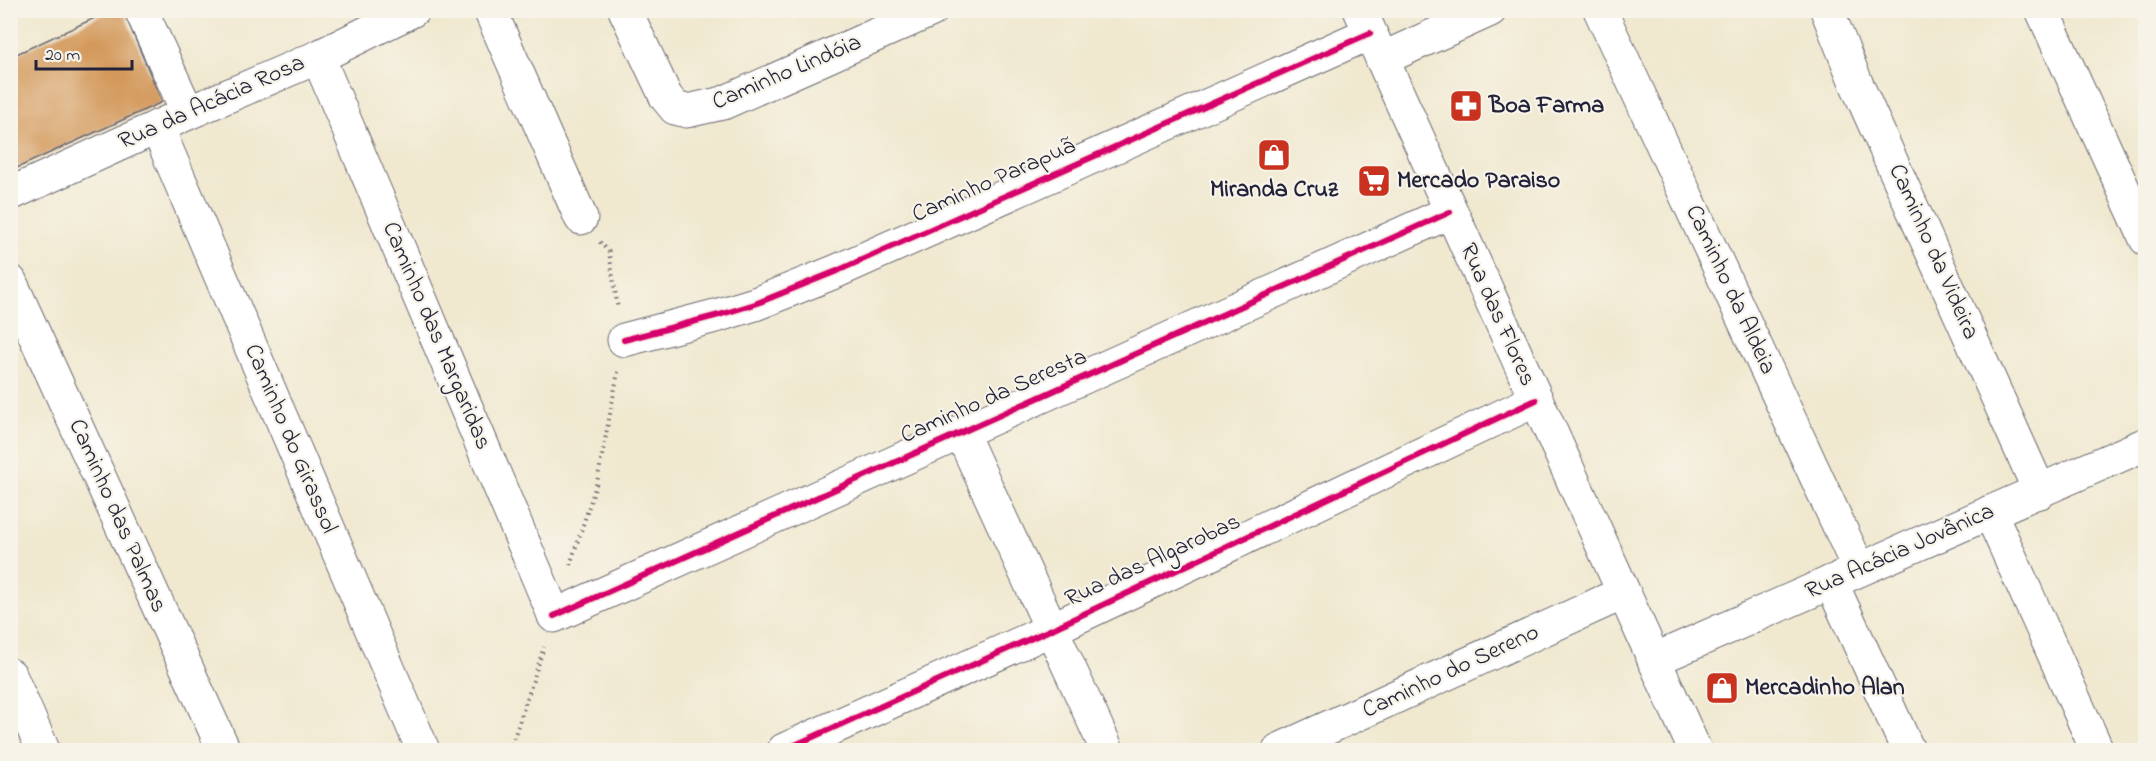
<svg xmlns="http://www.w3.org/2000/svg" width="2156" height="761" font-family="'Indie Flower',sans-serif">
<style>
.building{fill:#d3985a}
.lines{fill:none;stroke-linecap:round;stroke-linejoin:round}
.minor-casing{stroke:#6a676f;stroke-width:35}
.path{stroke:#6a676f;stroke-width:4;stroke-dasharray:1.5 4.5;stroke-linecap:butt}
.minor{stroke:#fff;stroke-width:33}
.cycleway-casing{stroke:#f7f3e8;stroke-width:10}
.cycleway{stroke:#d6006c;stroke-width:6}
.labels{text-anchor:middle;dominant-baseline:central;stroke-width:4.5;stroke-linejoin:round;paint-order:stroke}
.street-label{font-size:24px;fill:#22223b;stroke:#f7f3e8}
.poi-label{font-size:24px;font-weight:bold;fill:#22223b;stroke:#f7f3e8;text-anchor:start}
</style>
<rect width="100%" height="100%" fill="#f7f3e8"/>
<filter id="ink" filterUnits="userSpaceOnUse"><feTurbulence type="fractalNoise" baseFrequency=".0167" numOctaves="2"/><feDisplacementMap in="SourceGraphic" scale="12" xChannelSelector="R" yChannelSelector="G"/><feConvolveMatrix kernelMatrix="1 2 1 2 8 2 1 2 1" color-interpolation-filters="sRGB"/></filter>
<filter id="wash" filterUnits="userSpaceOnUse"><feTurbulence type="fractalNoise" baseFrequency=".008" numOctaves="4" result="noise"/><feDisplacementMap in="SourceGraphic" scale="24" xChannelSelector="R" yChannelSelector="G"/><feGaussianBlur stdDeviation="1.35" result="paint"/><feColorMatrix in="noise" values="0 0 0 0 0 0 0 0 0 0 0 0 0 0 0 0 0 1.4 0 .05"/><feComposite in="paint" operator="in"/></filter>
<g filter="url(#wash)">
<rect width="100%" height="100%" fill="#f0e8cf"/>
<g id="blocks">
<!-- building -->
<path class="building" d="M112,10H123L162,102L10,171V57Z"/>
</g>
</g>
<g filter="url(#ink)">
<use href="#blocks" fill-opacity="0" stroke="#6a676f" stroke-width="1.5"/>
<g class="lines">
<defs>
<g id="minor">
<path d="M141,10L188,113"/>
<path d="M490,10L581,218"/>
<path d="M625,10L666,97L675,108L687,111L723,103L932,10"/>
<path d="M1360,10L1695,750"/>
<path d="M1600,10L1859,569"/>
<path d="M1827,10L1857,85L2040,492"/>
<path d="M2042,10L2146,239"/>
<path d="M318,57L554,615"/>
<path d="M1382,59L1490,10"/>
<path d="M157,127L423,750"/>
<path d="M10,194L188,113L318,57L413,10"/>
<path d="M10,281L224,750"/>
<path d="M624,340L719,315L755,304L837,271L1370,33"/>
<path d="M961,432L1107,750"/>
<path d="M1990,512L2097,750"/>
<path d="M1831,582L1908,750"/>
<path d="M554,616L1450,212"/>
<path d="M1654,660L2146,444"/>
<path d="M10,675L43,750"/>
<path d="M784,750L1052,629L1536,400"/>
<path d="M1279,750L1623,593"/>
</g>
</defs>
<!-- minor casing -->
<use href="#minor" class="minor-casing"/>
<!-- path -->
<g class="path">
<path d="M600,242L609,252L618,309"/>
<path d="M570,565L597,482L618,372"/>
<path d="M510,750L544,647"/>
</g>
<!-- minor -->
<use href="#minor" class="minor"/>
<defs>
<g id="cycleway">
<path d="M624,340L719,315L755,304L837,271L1370,33"/>
<path d="M554,616L1450,212"/>
<path d="M784,750L1052,629L1536,400"/>
</g>
</defs>
<!-- cycleway casing -->
<use href="#cycleway" class="cycleway-casing"/>
<!-- cycleway -->
<use href="#cycleway" class="cycleway"/>
</g>
</g>
<!-- icons -->
<defs>
<symbol id="pharmacy-square" viewBox="-11 -11 22 22"><rect x="-9" y="-9" width="18" height="18" rx="4" fill="#c8321e" stroke="#f7f3e8"/><path d="M-2-6h4v4h4v4h-4v4h-4v-4h-4v-4h4Z" fill="#fff"/></symbol>
<symbol id="shop-square" viewBox="-11 -11 22 22"><rect x="-9" y="-9" width="18" height="18" rx="4" fill="#c8321e" stroke="#f7f3e8"/><path d="M-5-2.5h2.3a2.7 3.5 0 0 1 5.4 0H5L5.5 6h-11ZM-1.5-2.5h3a1.5 2.3 0 0 0-3 0Z" fill="#fff"/></symbol>
<symbol id="supermarket-square" viewBox="-11 -11 22 22"><rect x="-9" y="-9" width="18" height="18" rx="4" fill="#c8321e" stroke="#f7f3e8"/><path d="M-6-5.5h2.5l.6 2H6L4.5 2H-2.5L-4.4-4H-6ZM-1.5 3.2a1.3 1.3 0 1 0 .1 0ZM3 3.2a1.3 1.3 0 1 0 .1 0Z" fill="#fff"/></symbol>
</defs>
<g fill-rule="evenodd">
<use href="#pharmacy-square" x="1447" y="87" width="38" height="38"/>
<use href="#shop-square" x="1255" y="136" width="38" height="38"/>
<use href="#supermarket-square" x="1355" y="162" width="38" height="38"/>
<use href="#shop-square" x="1703" y="669" width="38" height="38"/>
</g>
<g class="labels">
<!-- street labels -->
<g class="street-label">
<text transform="translate(787 73) rotate(-23)">Caminho Lindóia</text>
<text transform="translate(212 103) rotate(-24)">Rua da Acácia Rosa</text>
<text transform="translate(994 181) rotate(-24)">Caminho Parapuã</text>
<text transform="translate(1933 252) rotate(66)">Caminho da Videira</text>
<text transform="translate(1730 290) rotate(65)">Caminho da Aldeia</text>
<text transform="translate(1497 315) rotate(66)">Rua das Flores</text>
<text transform="translate(436 336) rotate(67)">Caminho das Margaridas</text>
<text transform="translate(994 397) rotate(-24)">Caminho da Seresta</text>
<text transform="translate(290 439) rotate(67)">Caminho do Girassol</text>
<text transform="translate(117 516) rotate(66)">Caminho das Palmas</text>
<text transform="translate(1900 552) rotate(-24)">Rua Acácia Jovânica</text>
<text transform="translate(1153 561) rotate(-25)">Rua das Algarobas</text>
<text transform="translate(1451 672) rotate(-25)">Caminho do Sereno</text>
</g>
<!-- poi labels -->
<g class="poi-label">
<text x="1489" y="106">Boa Farma</text>
<text x="1397" y="181">Mercado Paraiso</text>
<text x="1274" y="190" text-anchor="middle">Miranda Cruz</text>
<text x="1745" y="688">Mercadinho Alan</text>
</g>
</g>
<!-- margin -->
<rect width="2156" height="761" fill="none" stroke="#f7f3e8" stroke-width="36"/>
<!-- scale -->
<path d="M36 60v9h96v-9" fill="none" stroke="#22223b" stroke-width="3"/>
<text x="45" y="60" font-size="18" fill="#22223b" stroke="#f7f3e8" stroke-width="4.5" paint-order="stroke">20 m</text>
</svg>
